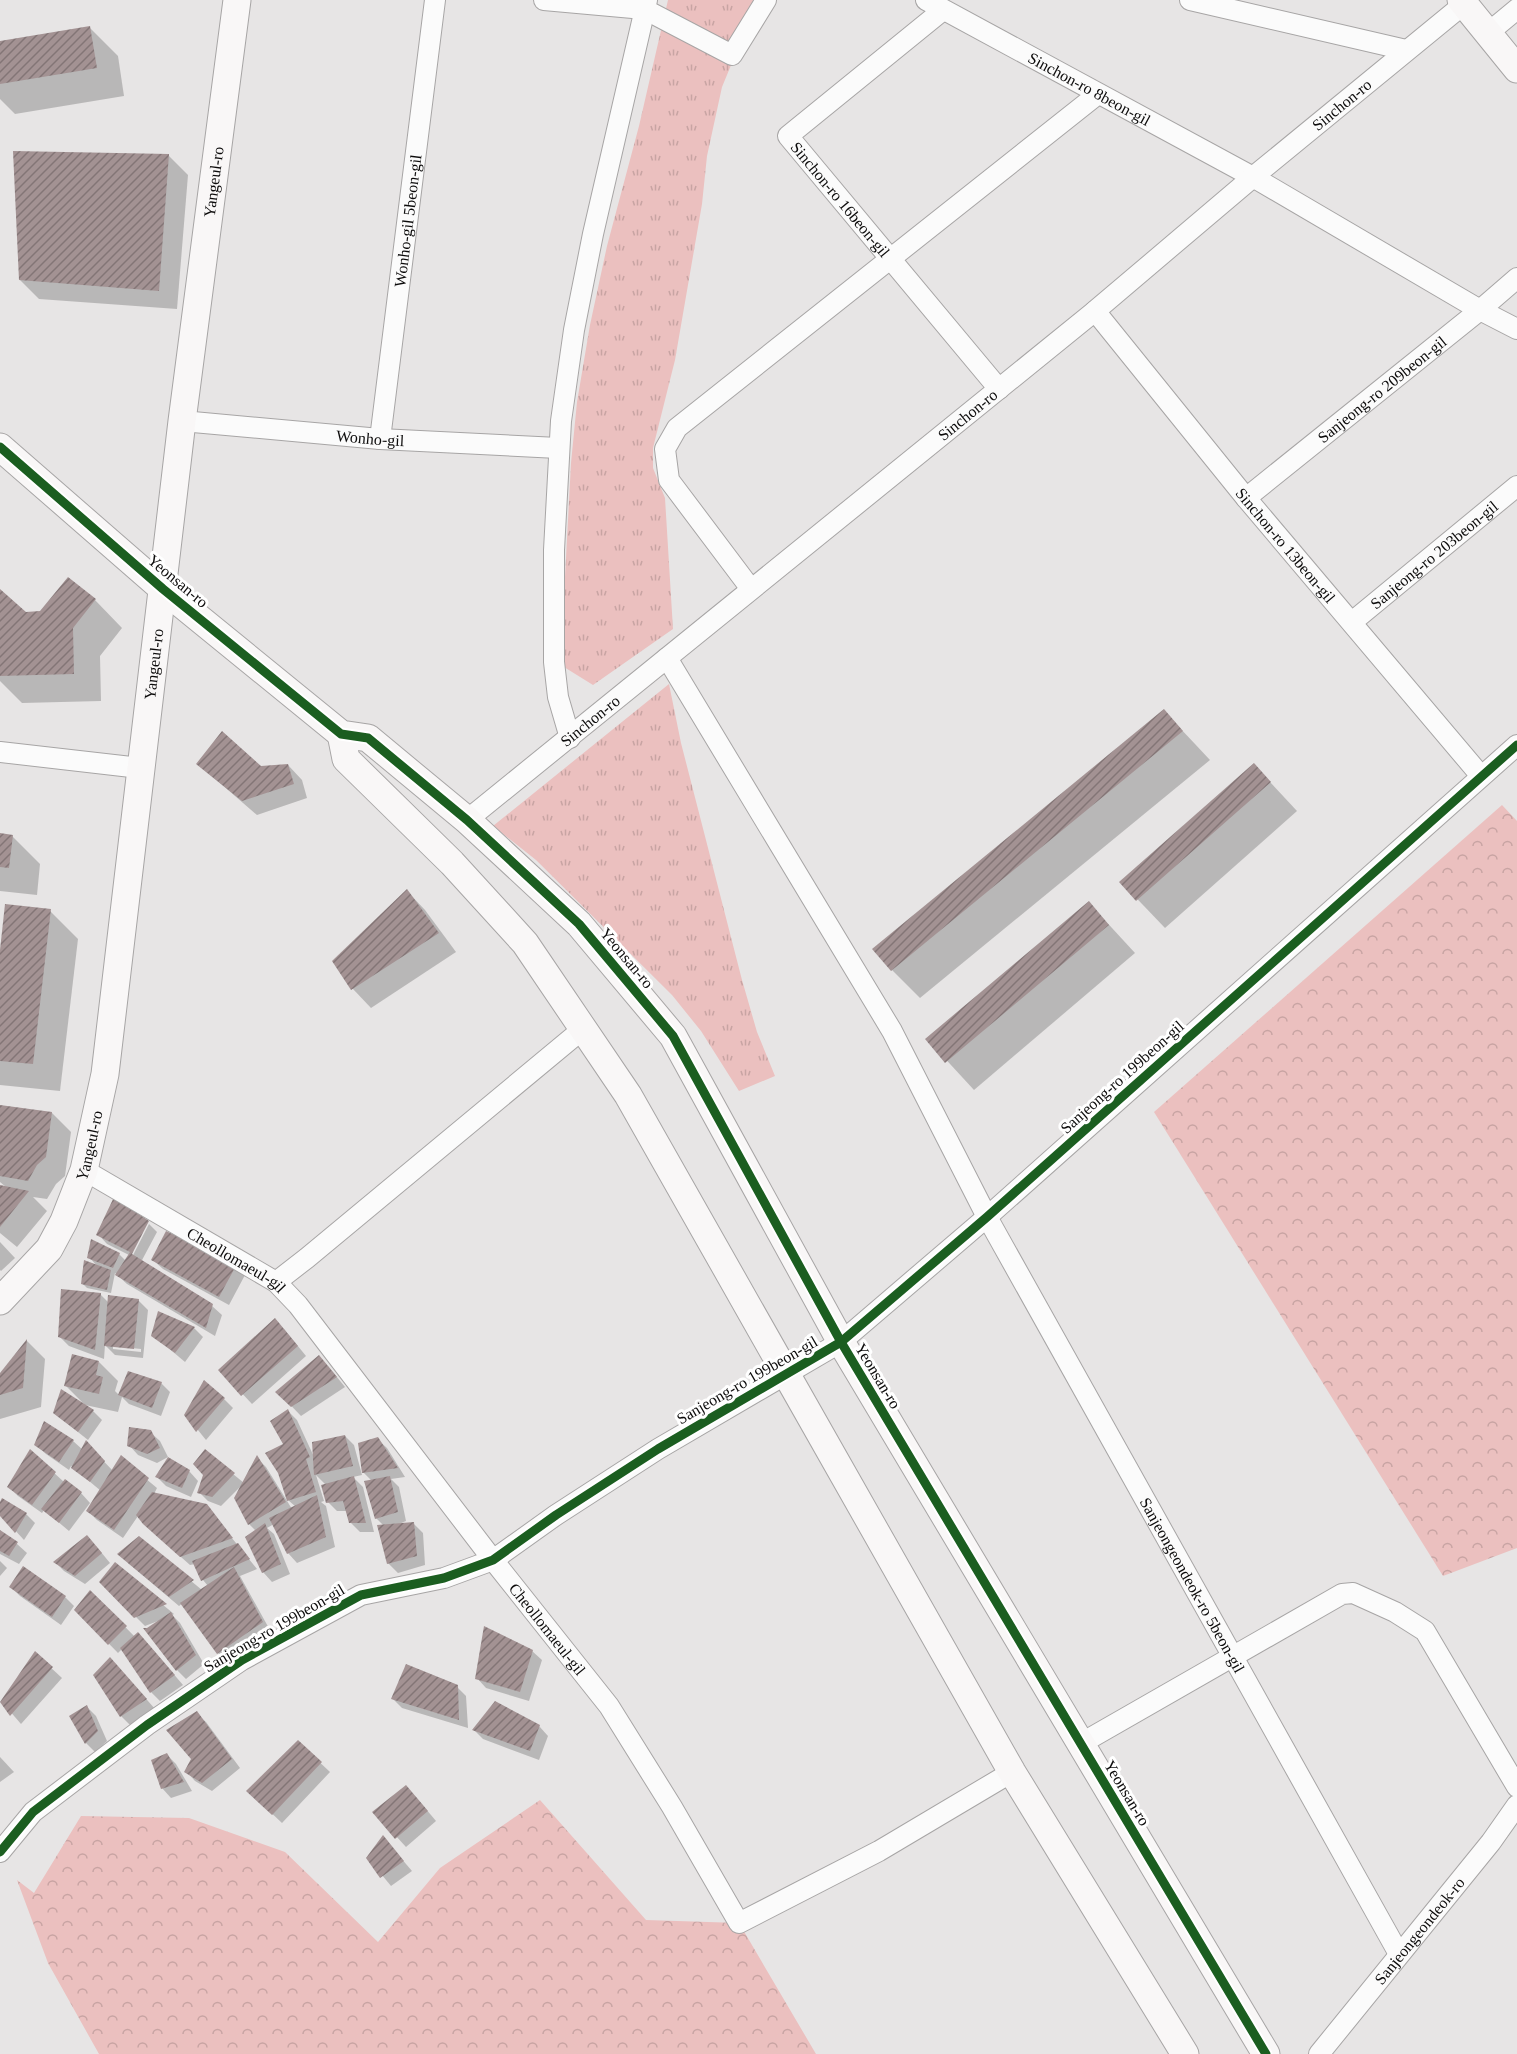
<svg xmlns="http://www.w3.org/2000/svg" width="1517" height="2054" font-family="'Times New Roman',serif">
<style>
.grass{fill:url(#grass-tufts)}
.forest{fill:url(#forest-crowns)}
.shadow{fill:#0003;fill-rule:evenodd}
.building{fill:url(#building-hatch)}
.lines{fill:none;stroke-linecap:round;stroke-linejoin:round}
.street-casing{stroke:#a7a5a5;stroke-width:22}
.secondary-casing{stroke:#a7a5a5;stroke-width:29}
.street{stroke:#fbfbfb;stroke-width:20}
.secondary{stroke:#f9f7f7;stroke-width:27}
.cycleway-casing{stroke:#fff;stroke-width:13}
.cycleway{stroke:#1b5e20;stroke-width:9}
.labels{text-anchor:middle;dominant-baseline:central;stroke-width:6;stroke-linejoin:round;paint-order:stroke}
.street-label{font-size:16px;fill:#0c0b0b;stroke:#fff}
</style>
<defs>
<pattern id="grass-tufts" width="24" height="20" patternUnits="userSpaceOnUse" patternTransform="scale(1.5)"><rect width="24" height="20" fill="#ebc0bf"/><path d="M3 7l-1-3M5 7V3M7 7l1-3M15 17l-1-3M17 17v-4M19 17l1-3" fill="none" stroke="#c8a4a3"/></pattern>
<pattern id="forest-crowns" width="20" height="18" patternUnits="userSpaceOnUse" patternTransform="scale(1.5)"><rect width="20" height="18" fill="#ebc0bf"/><path d="M2 6a3 3 0 1 1 6 0M12 15a3 3 0 1 1 6 0" fill="none" stroke="#c8a4a3"/></pattern>
<pattern id="building-hatch" width="6" height="6" patternUnits="userSpaceOnUse" patternTransform="scale(1.5)"><rect width="6" height="6" fill="#a39293"/><path d="M-1 1l2-2M0 6l6-6M5 7l2-2" fill="none" stroke="#837576"/></pattern>
</defs>
<rect width="100%" height="100%" fill="#e7e5e5"/>
<!-- grass -->
<g class="grass">
<path d="M668,0H758L722,87L707,156L702,204L675,360L653,448V468L665,498L673,629L593,685L564,667V596L571,463L577,402L590,325L607,246L639,126Z"/>
<path d="M669,684L681,743L742,980L757,1032L775,1076L739,1091L701,1031L672,995L536,860L493,826Z"/>
</g>
<!-- forest -->
<g class="forest">
<path d="M1502,805L1517,821V1548L1443,1576L1154,1112Z"/>
<path d="M540,1800L646,1920L739,1923L816,2054H99L48,1963L17,1880L34,1893L81,1816L189,1818L285,1852L378,1942L440,1868Z"/>
</g>
<!-- shadow -->
<g class="shadow">
<path d="M90,28L118,56L124,96L15,114L0,99V43Z"/>
<path d="M169,156L188,175L177,309L39,299L20,280Z"/>
<path d="M0,591L26,613L41,612L95,600L122,628L100,656L101,701L22,703L0,681Z"/>
<path d="M1164,711L1210,760L920,998L892,970Z"/>
<path d="M198,764L261,767L288,765L302,780L307,798L257,815Z"/>
<path d="M1254,765L1297,811L1165,928L1121,882Z"/>
<path d="M0,835L12,836L40,864L37,895L0,891Z"/>
<path d="M407,891L425,910L456,952L371,1008L353,989L334,961Z"/>
<path d="M1089,903L1135,953L974,1090L927,1039Z"/>
<path d="M50,911L78,939L60,1091L0,1085V963Z"/>
<path d="M0,1107L52,1113L71,1132L65,1176L56,1184L47,1199L33,1197L47,1211L17,1247L0,1233V1186L6,1187L0,1182Z"/>
<path d="M147,1222L129,1255L107,1244L98,1234Z"/>
<path d="M149,1224L157,1232L141,1262L212,1306L222,1315L215,1336L127,1284L115,1273L111,1293L87,1288L83,1284L98,1267L89,1257L119,1254L126,1261H130Z"/>
<path d="M0,1242L15,1258L1,1271L0,1270Z"/>
<path d="M153,1260L236,1266L245,1275L229,1305L163,1269Z"/>
<path d="M100,1294L109,1303L139,1301L148,1310L143,1358L115,1355L105,1345L104,1359L69,1346L60,1337ZM113,1346L141,1349V1352L113,1349Z"/>
<path d="M194,1328L203,1337L185,1362L153,1335Z"/>
<path d="M284,1329L306,1356L252,1404L220,1370Z"/>
<path d="M27,1341L45,1359L41,1407L0,1419V1375Z"/>
<path d="M99,1362L118,1381L115,1391L119,1395L161,1383L170,1392L161,1416L129,1404L122,1397L118,1412L85,1405L66,1386Z"/>
<path d="M328,1366L345,1387L301,1416L278,1392Z"/>
<path d="M224,1399L233,1408L206,1440L185,1414Z"/>
<path d="M93,1411L102,1420L88,1440L54,1413Z"/>
<path d="M288,1411L297,1420L315,1459L345,1436L354,1445L362,1475L353,1477L363,1487L374,1532H360L350,1522L347,1511H337L328,1502L326,1485L316,1475L324,1501L321,1502L326,1506L335,1547L297,1563L288,1553L274,1524L267,1528L274,1534L290,1574L272,1582L263,1572L256,1531L249,1524L236,1498L243,1484L221,1506L208,1501L199,1492L205,1475V1451L244,1483L257,1458L266,1467L292,1509L296,1507L288,1500L285,1444Z"/>
<path d="M150,1432L160,1441L168,1457L157,1463L138,1455L129,1445Z"/>
<path d="M377,1439L387,1448L405,1477L391,1479L399,1487L406,1521L399,1524L413,1523L423,1533L425,1565L398,1573L388,1563L384,1526L376,1518L372,1481L363,1472Z"/>
<path d="M73,1441L83,1450L95,1452L113,1471L121,1458L157,1488L154,1494L206,1506L257,1569L240,1576L271,1632L228,1663L218,1653L183,1603L179,1606L128,1563L139,1538L202,1590L208,1586L203,1580L195,1564L190,1565L154,1533L138,1516L123,1538L97,1520L88,1511L101,1491L71,1466L69,1470L46,1454L36,1445Z"/>
<path d="M30,1451L64,1482L81,1493L90,1503L69,1531L44,1510L42,1513L18,1496L9,1487Z"/>
<path d="M189,1471L198,1481L191,1497L166,1486L157,1477Z"/>
<path d="M0,1505L26,1514L35,1523L24,1540L0,1514Z"/>
<path d="M0,1532L17,1544L27,1553L19,1564L0,1554Z"/>
<path d="M96,1546L110,1563L85,1584L64,1571L55,1562Z"/>
<path d="M0,1561L7,1568L0,1576Z"/>
<path d="M115,1565L174,1614L172,1615L180,1623L204,1664L186,1679L177,1670L158,1621L145,1626L101,1582Z"/>
<path d="M11,1587L65,1597L74,1606L61,1625L20,1596Z"/>
<path d="M91,1592L135,1637L147,1643L183,1685L160,1701L151,1692L122,1649L118,1653L76,1610Z"/>
<path d="M532,1651L542,1660L529,1701L486,1688L477,1678Z"/>
<path d="M35,1653L62,1678L21,1724L2,1702Z"/>
<path d="M119,1668L155,1709L130,1725L121,1716Z"/>
<path d="M457,1687L466,1696L468,1728L402,1708L392,1698Z"/>
<path d="M87,1707L96,1716L107,1741L95,1752L86,1743L71,1717Z"/>
<path d="M196,1713L206,1722L240,1768L212,1791L195,1781L186,1771L193,1759Z"/>
<path d="M539,1726L548,1736L539,1760L483,1739L474,1730Z"/>
<path d="M298,1742L330,1772L282,1823L248,1791Z"/>
<path d="M166,1754L176,1764L192,1791L171,1798L162,1788Z"/>
<path d="M0,1757L14,1772L0,1782Z"/>
<path d="M415,1796L436,1821L406,1847L374,1812Z"/>
<path d="M383,1837L412,1871L391,1886L368,1858Z"/>
</g>
<!-- building -->
<g class="building">
<path d="M90,26L97,68L0,84V41Z"/>
<path d="M13,151L169,154L159,291L19,280Z"/>
<path d="M68,577L96,599L73,628L74,674L0,676V589L26,612L40,611Z"/>
<path d="M1164,709L1183,731L891,971L872,949Z"/>
<path d="M222,731L261,766L288,764L294,784L242,801L196,764Z"/>
<path d="M1254,763L1271,782L1136,901L1119,882Z"/>
<path d="M0,833L13,835L9,868L0,867Z"/>
<path d="M407,889L439,933L351,990L332,961Z"/>
<path d="M1089,901L1109,925L945,1063L925,1039Z"/>
<path d="M5,904L51,909L33,1064L0,1061V950Z"/>
<path d="M0,1105L52,1112L46,1157L37,1165L28,1181L0,1176Z"/>
<path d="M0,1185L29,1191L0,1227Z"/>
<path d="M114,1197L149,1221L132,1254L213,1304L206,1328L115,1275L130,1252L96,1235Z"/>
<path d="M166,1231L237,1264L219,1297L151,1260Z"/>
<path d="M91,1239L120,1253L113,1268L87,1258Z"/>
<path d="M84,1260L111,1270L107,1290L81,1284Z"/>
<path d="M61,1289L101,1293L95,1350L58,1337Z"/>
<path d="M108,1295L139,1299L134,1349L104,1346Z"/>
<path d="M158,1311L195,1327L175,1353L151,1336Z"/>
<path d="M275,1318L298,1346L241,1396L218,1370Z"/>
<path d="M27,1339L23,1388L0,1395V1373Z"/>
<path d="M72,1354L99,1361L96,1375L103,1377L99,1394L64,1386Z"/>
<path d="M319,1355L337,1377L291,1407L275,1392Z"/>
<path d="M128,1371L162,1382L152,1408L118,1395Z"/>
<path d="M204,1380L225,1398L196,1432L184,1415Z"/>
<path d="M61,1389L94,1410L78,1432L53,1413Z"/>
<path d="M288,1409L310,1457L306,1459L316,1492L287,1501L278,1473L265,1453L283,1444L270,1421Z"/>
<path d="M44,1421L74,1440L59,1462L34,1445Z"/>
<path d="M129,1427L151,1430L160,1448L147,1454L127,1446Z"/>
<path d="M345,1435L353,1466L314,1475L312,1442Z"/>
<path d="M378,1437L398,1468L362,1473L358,1443Z"/>
<path d="M86,1440L105,1461L90,1482L71,1468Z"/>
<path d="M30,1449L56,1472L32,1505L7,1487Z"/>
<path d="M205,1449L235,1473L212,1497L197,1493L203,1475L193,1464Z"/>
<path d="M121,1455L149,1478L114,1530L86,1511Z"/>
<path d="M257,1455L286,1502L248,1525L234,1498Z"/>
<path d="M168,1457L190,1470L182,1488L155,1477Z"/>
<path d="M354,1476L366,1523H349L343,1501L326,1503L321,1485Z"/>
<path d="M390,1476L398,1512L375,1519L364,1481Z"/>
<path d="M65,1479L82,1492L59,1523L41,1509Z"/>
<path d="M152,1492L207,1504L233,1538L180,1557L143,1524L136,1515Z"/>
<path d="M317,1495L326,1537L287,1554L269,1518Z"/>
<path d="M2,1498L27,1513L15,1533L0,1516V1502Z"/>
<path d="M414,1522L417,1556L387,1564L377,1525Z"/>
<path d="M265,1523L281,1564L262,1573L245,1537Z"/>
<path d="M0,1530L18,1542L9,1556L0,1551Z"/>
<path d="M87,1535L102,1553L75,1576L53,1562Z"/>
<path d="M139,1536L194,1580L169,1597L117,1554Z"/>
<path d="M238,1543L250,1559L201,1581L192,1561Z"/>
<path d="M115,1562L167,1604L134,1618L99,1582Z"/>
<path d="M23,1566L66,1596L52,1617L9,1587Z"/>
<path d="M234,1567L263,1622L217,1654L180,1603Z"/>
<path d="M90,1590L127,1626L108,1645L74,1610Z"/>
<path d="M171,1612L196,1655L176,1671L143,1628H147Z"/>
<path d="M484,1626L533,1650L520,1692L475,1679Z"/>
<path d="M138,1632L175,1675L150,1693L120,1648Z"/>
<path d="M35,1651L53,1667L10,1716L0,1702Z"/>
<path d="M110,1657L147,1699L120,1717L93,1675Z"/>
<path d="M406,1664L458,1685L459,1720L391,1699Z"/>
<path d="M495,1701L540,1725L530,1751L472,1730Z"/>
<path d="M87,1705L98,1731L85,1744L69,1716Z"/>
<path d="M197,1711L232,1759L202,1783L184,1772L191,1759L166,1730Z"/>
<path d="M298,1740L322,1762L272,1815L246,1791Z"/>
<path d="M167,1753L184,1782L161,1789L151,1760Z"/>
<path d="M406,1785L428,1811L395,1839L372,1812Z"/>
<path d="M383,1835L404,1861L380,1878L366,1858Z"/>
</g>
<g class="lines">
<defs>
<g id="street">
<path d="M544,0L644,9L732,55L766,0"/>
<path id="s1" d="M926,0L1253,177L1480,310L1517,329"/>
<path d="M1190,0L1406,50"/>
<path id="s2" d="M943,10L788,136L999,389"/>
<path d="M1488,33L1517,9"/>
<path id="s3" d="M1095,311L1246,498L1481,776"/>
<path id="s4" d="M182,421L380,439L558,448"/>
<path id="s5" d="M380,439L435,0"/>
<path id="s6" d="M1246,498L1480,310L1517,278"/>
<path d="M751,589L669,480L665,449L677,428L1098,94"/>
<path id="s7" d="M1352,622L1517,486"/>
<path id="s8" d="M667,658L892,1031L987,1217L1399,1954"/>
<path d="M570,738L558,697L554,662V550L561,421L574,330L593,234L647,0"/>
<path d="M0,752L140,768"/>
<path id="s9" d="M467,820L1095,311L1253,177L1464,4"/>
<path id="s10" d="M84,1170L276,1282L298,1305L493,1560L609,1706L672,1807L739,1923L879,1851L1012,1772"/>
<path d="M276,1282L307,1258L584,1028"/>
<path d="M1080,1744L1342,1594L1353,1593L1395,1612L1425,1631L1517,1787"/>
<path d="M0,1852L33,1812L147,1725L242,1660L361,1595L444,1578L493,1560L556,1515L658,1449L841,1342L987,1217L1517,745"/>
<path id="s11" d="M1319,2054L1491,1842L1517,1805"/>
</g>
<g id="secondary">
<path d="M1461,0L1517,69"/>
<path d="M0,447L163,589L341,734L368,738L467,820L579,924L673,1036L841,1342L1266,2054"/>
<path d="M341,734L346,759L452,863L525,943L628,1095L1012,1772L1185,2054"/>
<path id="s12" d="M0,1301L49,1249L64,1221L84,1170L105,1074L182,421L237,0"/>
</g>
</defs>
<!-- street casing -->
<use href="#street" class="street-casing"/>
<!-- secondary casing -->
<use href="#secondary" class="secondary-casing"/>
<!-- street -->
<use href="#street" class="street"/>
<!-- secondary -->
<use href="#secondary" class="secondary"/>
<defs>
<g id="cycleway">
<path d="M0,447L163,589L341,734L368,738L467,820L579,924L673,1036L841,1342L1266,2054"/>
<path d="M0,1852L33,1812L147,1725L242,1660L361,1595L444,1578L493,1560L556,1515L658,1449L841,1342L987,1217L1517,745"/>
</g>
</defs>
<!-- cycleway casing -->
<use href="#cycleway" class="cycleway-casing"/>
<!-- cycleway -->
<use href="#cycleway" class="cycleway"/>
</g>
<g class="labels">
<!-- street labels -->
<g class="street-label">
<text stroke="none"><textPath href="#s1" startOffset="186">Sinchon-ro 8beon-gil</textPath></text>
<text stroke="none"><textPath href="#s9" startOffset="1130">Sinchon-ro</textPath></text>
<text stroke="none"><textPath href="#s12" startOffset="1155">Yangeul-ro</textPath></text>
<text stroke="none"><textPath href="#s2" startOffset="282">Sinchon-ro 16beon-gil</textPath></text>
<text stroke="none"><textPath href="#s5" startOffset="220">Wonho-gil 5beon-gil</textPath></text>
<text stroke="none"><textPath href="#s6" startOffset="174">Sanjeong-ro 209beon-gil</textPath></text>
<text stroke="none"><textPath href="#s9" startOffset="644">Sinchon-ro</textPath></text>
<text stroke="none"><textPath href="#s4" startOffset="189">Wonho-gil</textPath></text>
<text stroke="none"><textPath href="#s3" startOffset="302">Sinchon-ro 13beon-gil</textPath></text>
<text stroke="none"><textPath href="#s7" startOffset="106">Sanjeong-ro 203beon-gil</textPath></text>
<text transform="translate(178 581) rotate(40)">Yeonsan-ro</text>
<text stroke="none"><textPath href="#s12" startOffset="669">Yangeul-ro</textPath></text>
<text stroke="none"><textPath href="#s9" startOffset="158">Sinchon-ro</textPath></text>
<text transform="translate(627 958) rotate(50)">Yeonsan-ro</text>
<text transform="translate(1122 1077) rotate(-42)">Sanjeong-ro 199beon-gil</text>
<text stroke="none"><textPath href="#s12" startOffset="183">Yangeul-ro</textPath></text>
<text stroke="none"><textPath href="#s10" startOffset="177">Cheollomaeul-gil</textPath></text>
<text transform="translate(878 1376) rotate(59)">Yeonsan-ro</text>
<text transform="translate(747 1380) rotate(-30)">Sanjeong-ro 199beon-gil</text>
<text stroke="none"><textPath href="#s8" startOffset="1066">Sanjeongeondeok-ro 5beon-gil</textPath></text>
<text transform="translate(274 1628) rotate(-30)">Sanjeong-ro 199beon-gil</text>
<text stroke="none"><textPath href="#s10" startOffset="663">Cheollomaeul-gil</textPath></text>
<text transform="translate(1127 1793) rotate(59)">Yeonsan-ro</text>
<text stroke="none"><textPath href="#s11" startOffset="159">Sanjeongeondeok-ro</textPath></text>
</g>
</g>
</svg>
